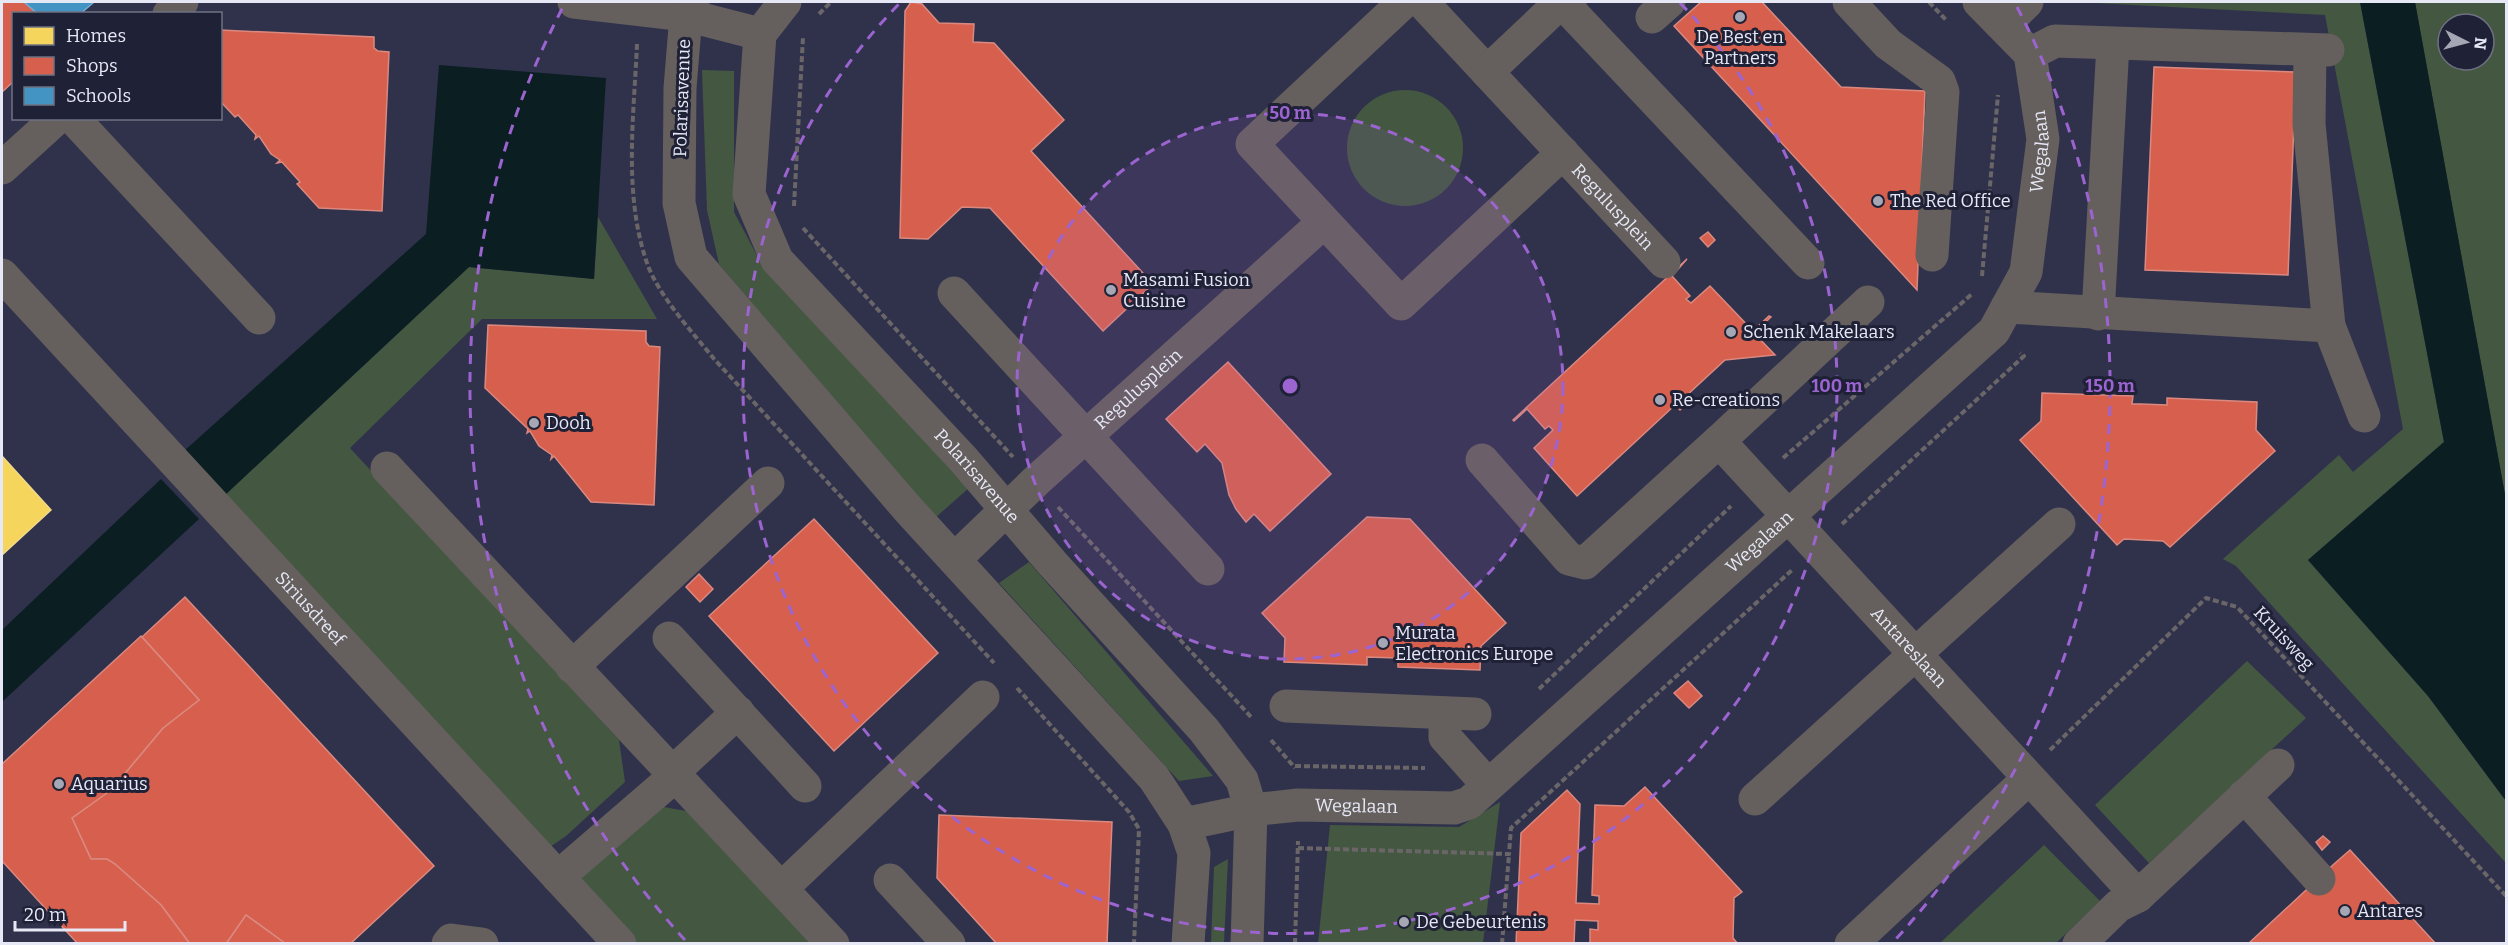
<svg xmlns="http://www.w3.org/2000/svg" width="2508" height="945" font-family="Bitter,serif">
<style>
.built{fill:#30324c;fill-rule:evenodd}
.green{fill:#445741;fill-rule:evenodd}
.water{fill:#0b1f22}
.homes{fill:#f6d55c;stroke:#f1db8a;stroke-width:1.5}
.shops{fill:#d6604d;stroke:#db8980;stroke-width:1.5}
.schools{fill:#4393c3;stroke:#74acd2;stroke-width:1.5}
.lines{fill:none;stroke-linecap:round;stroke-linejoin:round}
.path{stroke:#6a6668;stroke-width:4;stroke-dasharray:6 3;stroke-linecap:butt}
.minor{stroke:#655f5d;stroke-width:33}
.ring{fill:none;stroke:#9b64d0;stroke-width:3;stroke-dasharray:10 8}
.poi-dot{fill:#a6a7b4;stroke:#1f2136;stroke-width:2}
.labels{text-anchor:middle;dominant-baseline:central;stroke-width:6;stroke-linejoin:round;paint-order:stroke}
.poi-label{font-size:18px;fill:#e6e8f6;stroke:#1f2136;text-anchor:start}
.street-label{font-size:18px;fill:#e6e8f6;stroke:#1f2136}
.centre{fill:#9b64d0;stroke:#1f2136;stroke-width:3}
.ring-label{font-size:18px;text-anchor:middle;font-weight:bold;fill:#9b64d0;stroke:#1f2136;stroke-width:6;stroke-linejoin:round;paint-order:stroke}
</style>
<rect width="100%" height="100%" fill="#2e2f3a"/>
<!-- built -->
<path class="built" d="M2,2H2361L2506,625V943L2,944ZM14,14H220V118H14Z"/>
<!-- green -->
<g class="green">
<path d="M2075,2H2360L2444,442L2308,560L2428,696L2506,801V863L2236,566L2223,559L2339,455L2353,472L2403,429L2325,15Z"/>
<path d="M2415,2H2506V500ZM2448,24H2484V60H2448Z"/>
<path d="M702,70L734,71V212L762,265L970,487L935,518L719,264L707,210Z"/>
<circle cx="1405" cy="148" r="58"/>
<path d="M598,217L657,319H482L350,448L619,740L625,782L566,836L547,849L224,496L469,267L594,279Z"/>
<path d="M1029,562L1213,776L1179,781L999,583Z"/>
<path d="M2247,661L2306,718L2149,863L2095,805Z"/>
<path d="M1500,802L1483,943L1318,944L1330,825L1459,827Z"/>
<path d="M664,807L692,812L814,943H638L575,877Z"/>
<path d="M2044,845L2100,901L2056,943L1939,944Z"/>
<path d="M1228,859L1224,943H1211L1214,867Z"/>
</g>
<!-- water -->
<g class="water">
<path d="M2360,2H2415L2506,500V801L2428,696L2308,560L2444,442Z"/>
<path d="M439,65L606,78L594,279L469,267L224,496L184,451L426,234Z"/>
<path d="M161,479L199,519L2,702V630Z"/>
</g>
<!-- homes -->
<path class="homes" d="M2,456L51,510L2,555Z"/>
<!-- shops -->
<g class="shops">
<path d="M2,2H24L38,14H14V81L2,92Z"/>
<path d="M911,2L922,4L939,23L974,24L973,42L994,43L1064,120L1031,151L1153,284L1103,331L990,208L962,207L928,239L900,238L905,11Z"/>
<path d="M1701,2H1762L1841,87L1925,91L1917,290L1674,26Z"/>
<path d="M220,30L374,37V48L378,51L389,52L382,211L319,208L297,184L300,182L282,162L277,163L280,160L271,154L259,136L255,139L256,135L238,115L235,117L220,101Z"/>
<path d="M2154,67L2296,72L2288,275L2145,270Z"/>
<path d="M1708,232L1715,240L1708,247L1700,238Z"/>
<path d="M1687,259L1672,276L1690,296L1686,299L1691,303L1710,286L1753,331L1769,316L1771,317L1754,333L1775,355L1725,360L1685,397L1689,401L1680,410L1675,405L1577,496L1534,448L1553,430L1549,426L1545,429L1527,409L1514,421L1513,420Z"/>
<path d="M488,325L646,331V342L649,346L660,347L654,505L591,502L554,456L551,459L552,455L539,446L530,431L527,433L528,429L485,388Z"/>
<path d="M1228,362L1331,474L1270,531L1254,514L1246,522L1236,509L1229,495L1222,463L1205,444L1197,452L1166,419Z"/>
<path d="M2042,393L2133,396L2132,404H2141L2167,405V398L2257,402L2256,430L2275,451L2170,547L2163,541L2124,539L2117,545L2020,440L2041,421Z"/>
<path d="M1367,517L1410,519L1506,623L1481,646L1480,670L1398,667V658L1367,657V665L1284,662L1285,638L1262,613Z"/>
<path d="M814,519L938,653L834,751L709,616Z"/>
<path d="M699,574L713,589L700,602L686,587Z"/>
<path d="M185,597L434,866L350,944H286L246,915L226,944H190L161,905L115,864L107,859H91L72,818L111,790L163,728L199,700L142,637Z"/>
<path d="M141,636L199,700L163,728L111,790L72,818L91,859H107L115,864L161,905L190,944H78L2,861V764Z"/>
<path d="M1688,681L1702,696L1689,708L1674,693Z"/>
<path d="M1645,787L1742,892L1734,898L1733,938L1738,944H1590V929L1598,930V921L1575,920L1574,944H1516L1521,833L1567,790L1580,804L1576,903L1599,904V896L1592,895L1595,805L1624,806Z"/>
<path d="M939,815L1112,822L1107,944H997L937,878Z"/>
<path d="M2323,836L2330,842L2322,850L2316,842Z"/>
<path d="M2350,850L2436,944H2248L2334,864Z"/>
<path d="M246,915L286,944H226Z"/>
</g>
<!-- schools -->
<path class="schools" d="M24,2H94L80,14H38Z"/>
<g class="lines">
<!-- path -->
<g class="path">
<path d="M1929,2L1947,21"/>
<path d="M819,14L831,2"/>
<path d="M637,44C634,116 623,194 647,263C658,295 693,333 715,360L994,663"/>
<path d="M794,206L803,37"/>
<path d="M803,228L1013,457"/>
<path d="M1982,276L1998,95"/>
<path d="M1783,458L1972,294"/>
<path d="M1058,507L1252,718"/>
<path d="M1842,524L2024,356L2020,353"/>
<path d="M1017,688L1129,812L1139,829L1134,944"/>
<path d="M1539,689L1731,506"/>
<path d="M1271,740L1295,768"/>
<path d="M2050,750L2206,598L2237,607L2506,896"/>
<path d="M1295,766L1425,768"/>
<path d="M1298,848L1509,854L1511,828L1792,570"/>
<path d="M1295,944L1298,841"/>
<path d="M1502,944L1509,854"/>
</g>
<!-- minor -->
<g class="minor">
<path d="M574,2L686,15L760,34"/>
<path d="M693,2L686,15L680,88L679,203L691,257L907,508L1154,778L1184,824L1194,853L1188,944"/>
<path id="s1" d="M785,2L760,34L749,194L777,260L963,459L1053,564L1204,730L1242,780L1251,810L1247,944"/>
<path d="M1404,2L1252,144L1401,304L1563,153"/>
<path id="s2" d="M1422,2L1664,262"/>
<path d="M1568,2L1573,14L1808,263"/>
<path d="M1849,2L1888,44L1939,81L1943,92L1932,255"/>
<path d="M169,14L182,2"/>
<path d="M1652,17L1669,2"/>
<path d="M2003,26L2027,2"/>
<path d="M2310,50L2309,124L2329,326"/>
<path d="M2030,54L2055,41L2328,50"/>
<path d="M1487,72L1561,2"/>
<path d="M73,118L259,318"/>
<path d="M2,168L57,118"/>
<path id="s3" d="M2,275L620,944"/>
<path d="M954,293L1208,569"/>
<path id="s4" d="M1868,302L1719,441L2138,896"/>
<path d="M2007,307L2329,326L2364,416"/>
<path d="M2098,314L2113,44"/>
<path d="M1482,460L1569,559L1585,563L1719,441"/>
<path d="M387,468L833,944"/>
<path id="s5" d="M955,559L1036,481L1324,222"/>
<path d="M669,638L805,786"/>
<path d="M572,667L768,483"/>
<path d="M1286,706L1475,714"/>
<path d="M1445,713V737L1488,785"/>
<path d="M672,773L738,712"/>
<path d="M2244,796L2319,879"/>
<path d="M1755,799L2059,524"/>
<path id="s6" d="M1184,824L1251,810L1298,805L1454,808L1469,803L1994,331L2026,272L2043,139L2030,54L1979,2"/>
<path d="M558,877L675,776"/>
<path d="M890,880L949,944"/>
<path d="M782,888L983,697"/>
<path d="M448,944L451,940L482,944"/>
<path d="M1851,944L2028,779"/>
<path d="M2079,944L2118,906L2138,896L2278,765"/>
</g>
</g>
<!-- distance rings -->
<circle cx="1290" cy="386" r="273" fill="#9b64d0" fill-opacity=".12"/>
<g class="ring">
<circle cx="1290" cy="386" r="273"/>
<path d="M1680 3A547 547 0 1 1 900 3"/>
<path d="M685 940A820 820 0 0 1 563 7M2017 7A820 820 0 0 1 1895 940"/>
</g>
<!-- markers -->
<g class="poi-dot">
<circle cx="1740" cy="17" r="6"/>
<circle cx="1878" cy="201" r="6"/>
<circle cx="1111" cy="290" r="6"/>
<circle cx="1731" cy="332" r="6"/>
<circle cx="1660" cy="400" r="6"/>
<circle cx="534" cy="423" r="6"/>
<circle cx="1383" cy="643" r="6"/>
<circle cx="59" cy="784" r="6"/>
<circle cx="2345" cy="911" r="6"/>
<circle cx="1404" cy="922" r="6"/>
</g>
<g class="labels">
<!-- poi labels -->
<g class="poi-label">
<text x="1740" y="37" text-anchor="middle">De Best en<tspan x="1740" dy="21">Partners</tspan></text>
<text x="1890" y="201">The Red Office</text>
<text x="1123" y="280">Masami Fusion<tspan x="1123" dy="21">Cuisine</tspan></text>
<text x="1743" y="332">Schenk Makelaars</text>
<text x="1672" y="400">Re-creations</text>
<text x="546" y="423">Dooh</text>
<text x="1395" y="633">Murata<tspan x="1395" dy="21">Electronics Europe</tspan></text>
<text x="71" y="784">Aquarius</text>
<text x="2357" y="911">Antares</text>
<text x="1416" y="922">De Gebeurtenis</text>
</g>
<!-- street labels -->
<g class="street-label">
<text transform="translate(682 98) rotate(-88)">Polarisavenue</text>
<text stroke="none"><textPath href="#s6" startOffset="1182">Wegalaan</textPath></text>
<text stroke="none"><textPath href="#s2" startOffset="280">Regulusplein</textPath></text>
<text stroke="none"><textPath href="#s5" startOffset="250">Regulusplein</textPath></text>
<text stroke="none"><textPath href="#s1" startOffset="567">Polarisavenue</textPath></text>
<text stroke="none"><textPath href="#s6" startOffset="678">Wegalaan</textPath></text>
<text stroke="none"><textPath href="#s3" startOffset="454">Siriusdreef</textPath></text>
<text transform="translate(2284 638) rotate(47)">Kruisweg</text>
<text stroke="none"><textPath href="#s4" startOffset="484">Antareslaan</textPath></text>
<text stroke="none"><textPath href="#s6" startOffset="174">Wegalaan</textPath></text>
</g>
</g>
<circle cx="1290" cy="386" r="9" class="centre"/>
<g class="ring-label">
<text x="1290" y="119">50 m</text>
<text x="1837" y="392">100 m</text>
<text x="2110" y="392">150 m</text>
</g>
<!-- border -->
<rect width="2508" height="945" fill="none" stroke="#e6e8f6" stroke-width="6"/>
<!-- legend -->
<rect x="12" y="12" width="210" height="108" fill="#1f2136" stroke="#6f7183" stroke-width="1.5"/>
<rect x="24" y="27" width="30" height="18" fill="#f6d55c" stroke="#6f7183" stroke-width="1.5"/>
<text x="66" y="42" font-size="18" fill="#e6e8f6">Homes</text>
<rect x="24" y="57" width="30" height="18" fill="#d6604d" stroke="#6f7183" stroke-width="1.5"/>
<text x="66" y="72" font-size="18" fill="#e6e8f6">Shops</text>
<rect x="24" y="87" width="30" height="18" fill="#4393c3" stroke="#6f7183" stroke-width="1.5"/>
<text x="66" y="102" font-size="18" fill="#e6e8f6">Schools</text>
<!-- north arrow -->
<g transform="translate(2466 42) rotate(96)"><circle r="28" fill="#1f2136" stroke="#6f7183" stroke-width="1.5"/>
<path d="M0-4.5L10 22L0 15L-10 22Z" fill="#a6a7b4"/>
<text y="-9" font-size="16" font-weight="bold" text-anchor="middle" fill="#e6e8f6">N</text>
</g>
<!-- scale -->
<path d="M15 921v9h110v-9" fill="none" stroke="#e6e8f6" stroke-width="3"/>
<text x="24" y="921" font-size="18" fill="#e6e8f6" stroke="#1f2136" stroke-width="4.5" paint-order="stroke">20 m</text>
</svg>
